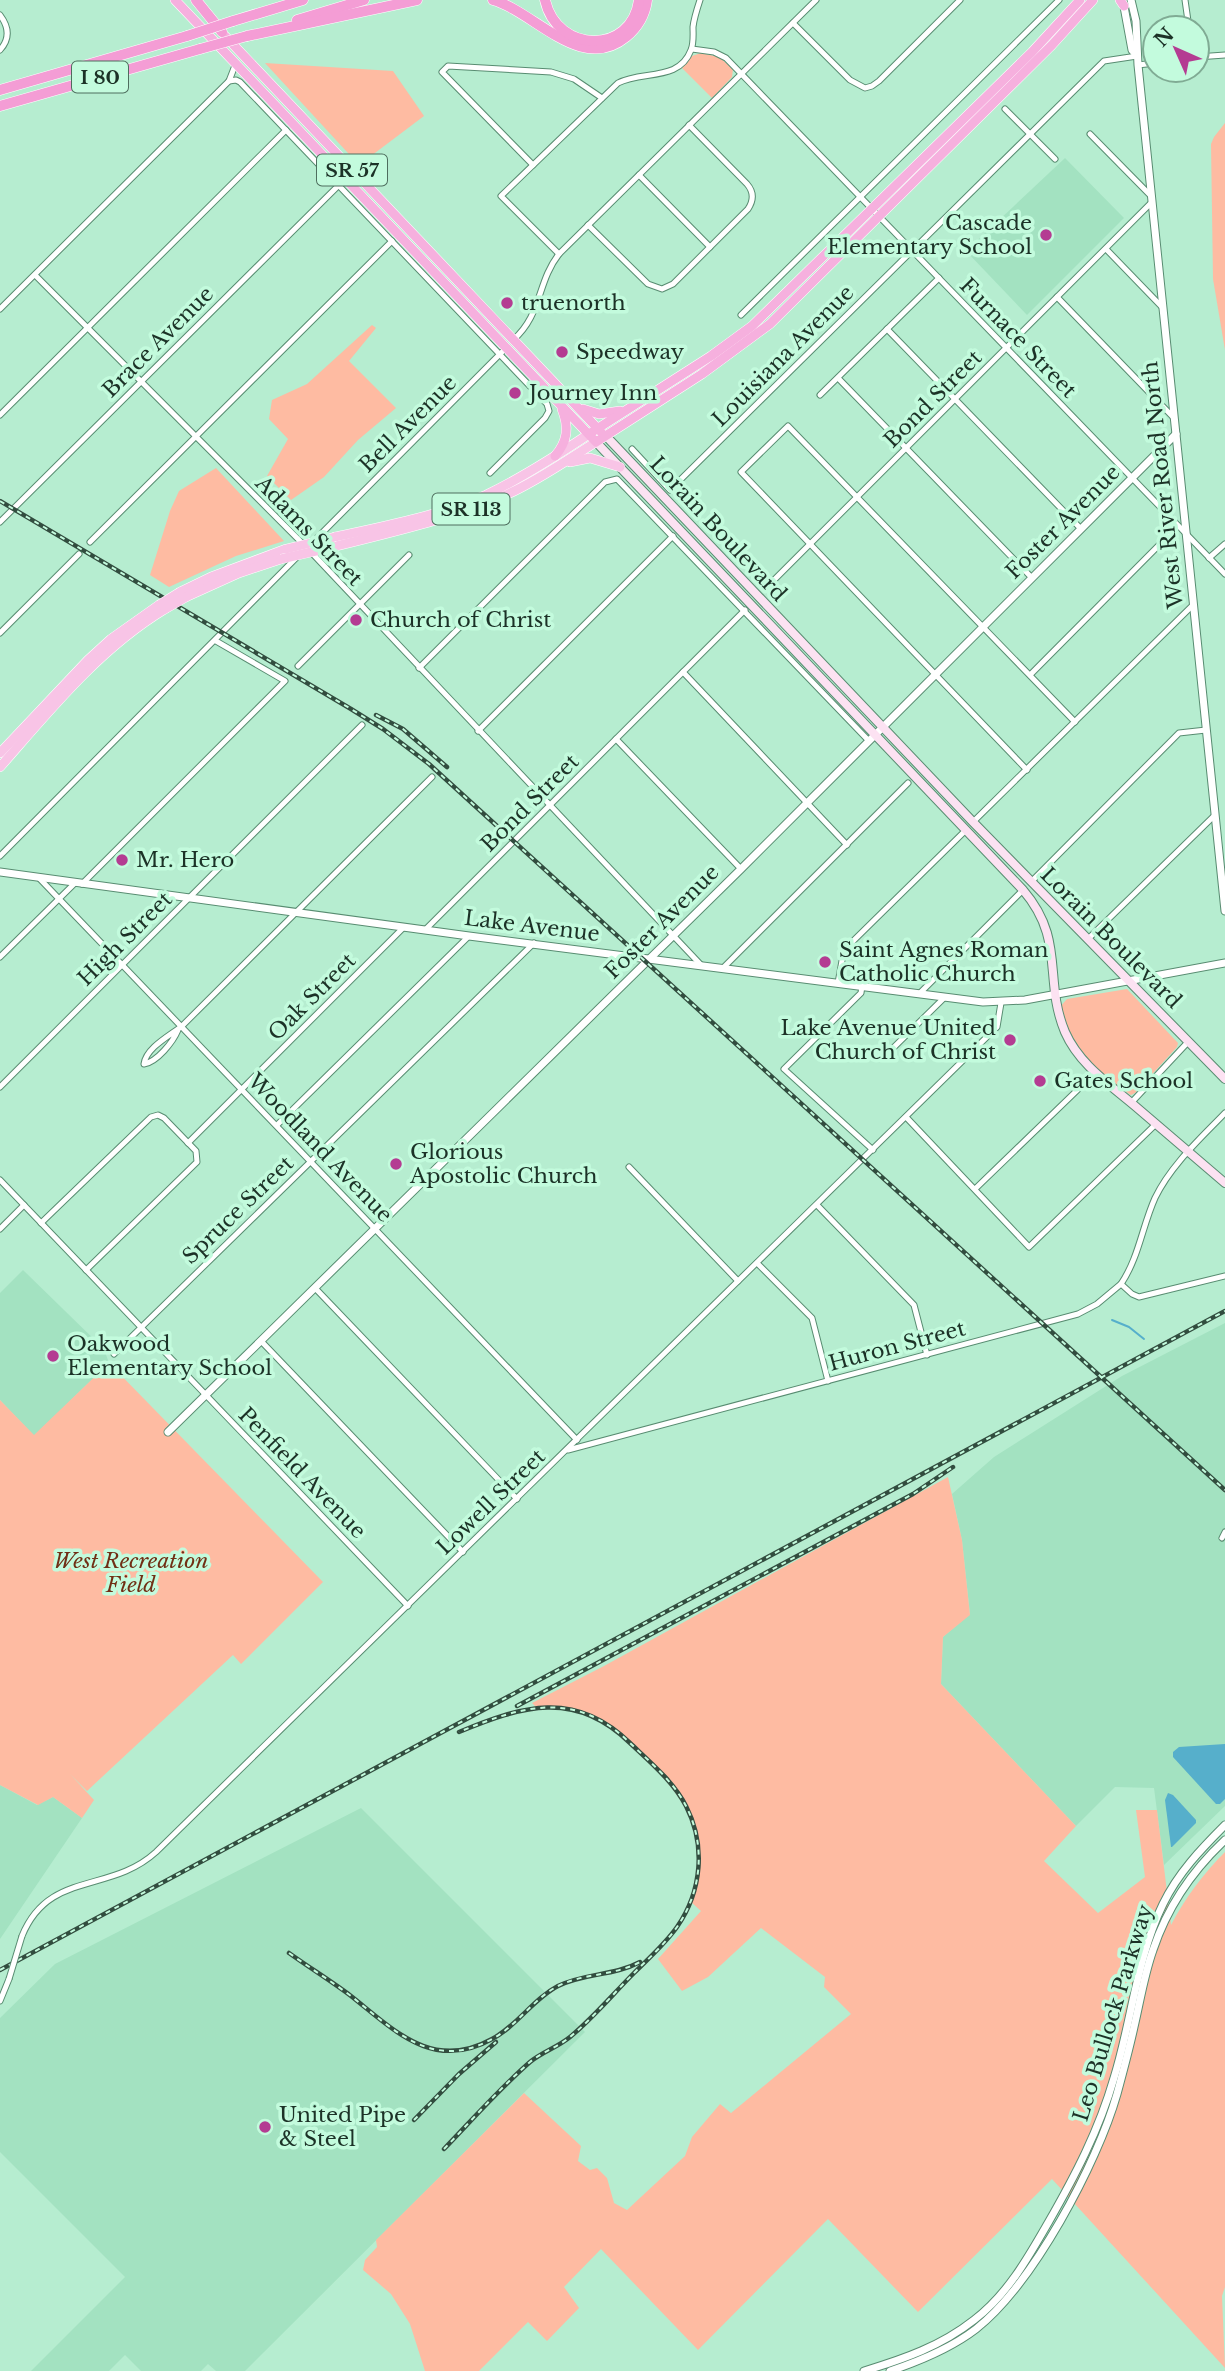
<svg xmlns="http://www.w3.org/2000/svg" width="1225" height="2371" font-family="'Libre Baskerville',serif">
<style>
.built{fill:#a3e2c1}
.green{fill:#febba2}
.water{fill:#56afcb}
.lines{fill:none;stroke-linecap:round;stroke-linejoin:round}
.stream{stroke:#56afcb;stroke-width:2}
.minor-casing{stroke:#588c71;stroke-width:7}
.tertiary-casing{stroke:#588c71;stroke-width:9}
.secondary-casing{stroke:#588c71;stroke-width:10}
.primary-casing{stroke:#fff;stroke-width:10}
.trunk-casing{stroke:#fff;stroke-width:10}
.motorway-casing{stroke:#fff;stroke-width:11}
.minor{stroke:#fff;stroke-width:5}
.tertiary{stroke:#fff;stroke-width:7}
.secondary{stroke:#fce2f2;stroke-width:8}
.primary{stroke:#f8c4e6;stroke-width:9}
.trunk{stroke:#f6b0de;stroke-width:9}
.motorway{stroke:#f49dd5;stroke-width:10}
.rail-casing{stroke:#324d3f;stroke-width:4.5}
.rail{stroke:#c3fbdd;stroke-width:2;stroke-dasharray:5;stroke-linecap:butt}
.minor-bridge-casing{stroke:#588c71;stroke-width:7;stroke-linecap:butt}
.primary-bridge-casing{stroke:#fff;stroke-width:10;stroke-linecap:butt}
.motorway-bridge-casing{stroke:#fff;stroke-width:11;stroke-linecap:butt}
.minor-bridge{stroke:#fff;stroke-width:5}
.primary-bridge{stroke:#f8c4e6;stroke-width:9}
.motorway-bridge{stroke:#f49dd5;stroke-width:10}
.poi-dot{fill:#b43c92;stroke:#c3fbdd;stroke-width:2.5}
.labels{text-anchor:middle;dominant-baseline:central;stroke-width:7;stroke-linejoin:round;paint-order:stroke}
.shield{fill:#c3fbdd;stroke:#4e6e5e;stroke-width:2}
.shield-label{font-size:19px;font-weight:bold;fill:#1c3227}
.poi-label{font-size:21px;fill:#1c3227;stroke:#c3fbdd;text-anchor:start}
.street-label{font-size:21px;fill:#1c3227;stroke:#c3fbdd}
.park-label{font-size:21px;font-style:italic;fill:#702f15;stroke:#c3fbdd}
</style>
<rect width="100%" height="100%" fill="#b6edd0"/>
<!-- built -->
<g class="built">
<path d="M1065,158L1124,218L1027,315L966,251Z"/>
<path d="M23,1270L104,1349L109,1363L34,1436L0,1400V1293Z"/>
<path d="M1225,1323V1806L1164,1865L1154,1788L1115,1787L1076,1826L941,1684L943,1637L970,1614L962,1540L952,1494L994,1457L1122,1376Z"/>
<path d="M0,1785L37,1805L53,1797L82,1818L0,1939Z"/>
<path d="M361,1808L585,2032L245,2371H216L208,2364L201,2371H141L125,2355L109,2371H31L125,2277L0,2152V2018L55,1964Z"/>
</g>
<!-- green -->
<g class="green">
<path d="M701,53L719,57L733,69L732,77L712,98L682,68L692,56Z"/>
<path d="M265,63L393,71L424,116L359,165Z"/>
<path d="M1225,123V350L1213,279L1211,144L1214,137Z"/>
<path d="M372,325L376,328L349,361L396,408L358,440L324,477L291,500L267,476L288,439L269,419L272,400L307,384Z"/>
<path d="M216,468L284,541L236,556L169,587L150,575L170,511L179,491Z"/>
<path d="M1127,989L1178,1043L1177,1047L1135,1093L1131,1095C1097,1074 1071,1045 1060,1007L1067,999Z"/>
<path d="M109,1363L323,1582L241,1664L233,1655L87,1791L70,1774L94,1800L82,1818L53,1797L38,1805L0,1785V1400L34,1435Z"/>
<path d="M948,1477L962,1540L970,1615L943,1637L941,1684L1076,1826L1044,1861L1098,1913L1145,1877L1136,1810H1157L1171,1925C1185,1898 1204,1873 1225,1852V2287L1222,2296L1225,2368L1052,2179L918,2312L828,2219L698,2350L601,2249L564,2287L579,2308L547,2341L528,2322L479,2371H425L410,2324L391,2294L363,2270L365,2260L377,2247L376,2240L524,2093L581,2146L578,2161L590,2170L597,2168L607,2178L614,2203L627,2210L685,2156L692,2137L720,2104L731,2113L851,2014L824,1987L825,1977L761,1928L708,1977L682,1991L658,1959L701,1911L691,1902C712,1837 688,1802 645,1758C614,1726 583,1704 536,1707L532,1703L604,1666Z"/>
</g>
<!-- water -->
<g class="water">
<path d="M1225,1744V1799L1220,1804H1216L1173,1757V1752L1179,1747Z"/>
<path d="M1168,1793L1173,1795L1196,1820V1823L1172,1847H1171L1165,1800Z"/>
</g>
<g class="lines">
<!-- stream -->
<path class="stream" d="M1112,1320L1129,1327L1144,1339"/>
<defs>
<g id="minor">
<path d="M1185,0L1189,28"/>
<path d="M0,15C9,27 10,39 0,50"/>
<path d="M793,23L850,80L865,88L872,86L879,81L960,0"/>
<path d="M692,49L714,52L726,58L1225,574"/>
<path d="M1197,57L1225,55"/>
<path d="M1138,65L1155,63"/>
<path d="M229,81L236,80L240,82L547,404L549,411L545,418L490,473"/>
<path d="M1005,109L1055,159"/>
<path d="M1090,134L1152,197"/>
<path d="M533,165L442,72L448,66L551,72L574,79L602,98"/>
<path d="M639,175L710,247"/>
<path d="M588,225L648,284L662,289L673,284L748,209C754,200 754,192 747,184L689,125"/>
<path d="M1106,249L1163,308"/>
<path d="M559,254L501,196L618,83C642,70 679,82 691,50C694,43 693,34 693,27C694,18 697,9 700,0"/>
<path d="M35,275L304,545"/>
<path d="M1057,297L1174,418"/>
<path d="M0,309L229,81L236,63"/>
<path d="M741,315L1059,0"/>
<path d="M887,329L1081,529"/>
<path d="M513,340C542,315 537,282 559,254L816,0"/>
<path d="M838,378L1032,578"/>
<path d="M820,395L939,278"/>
<path d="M0,415L286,130"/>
<path d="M632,449L670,490L1104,61L1137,56"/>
<path d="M0,522L339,185"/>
<path d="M90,542L392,241"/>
<path d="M313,542L506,348"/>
<path d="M311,552L701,965"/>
<path d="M1209,558L1225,544"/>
<path d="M766,588L1152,202"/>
<path d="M0,633L79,554"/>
<path d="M298,666L409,555"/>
<path d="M419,668L605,482L617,479L869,741"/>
<path d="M683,672L847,845"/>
<path d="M1030,675L1178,526"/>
<path d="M478,731L673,536"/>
<path d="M616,739L741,869"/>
<path d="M1027,770L741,472L788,426L1075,722"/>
<path d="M973,822L1193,605"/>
<path d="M0,856L296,558"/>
<path d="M40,879L577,1440"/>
<path d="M1031,882L1179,733L1206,730"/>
<path d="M82,884L285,681L216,641"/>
<path d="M426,929L745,610"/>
<path d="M1088,939L1215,815"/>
<path d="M0,957L75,883"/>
<path d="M723,968L908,783"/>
<path d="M838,983L843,955L848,946L966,830"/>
<path d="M862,986L861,993L784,1069L873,1150"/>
<path d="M919,994L1023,890"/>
<path d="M178,1030C173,1042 157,1062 144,1064C146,1048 169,1036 182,1026L432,777"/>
<path d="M889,1052L945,997"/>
<path d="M0,1087L362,725"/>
<path d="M1131,1103L1188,1042"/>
<path d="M906,1117L1029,1247L1156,1124"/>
<path d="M277,1125L469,936"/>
<path d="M188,1143L404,927"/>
<path d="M629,1167L738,1281"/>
<path d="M0,1180L408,1606"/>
<path d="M975,1189L1095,1073"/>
<path d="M817,1205L914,1305L927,1355"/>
<path d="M41,1223L151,1117L158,1115L164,1118L196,1151L197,1162L86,1270"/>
<path d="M0,1229L24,1205"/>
<path d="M757,1263L812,1318L828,1381"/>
<path d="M1121,1284C1139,1257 1142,1227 1155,1198C1171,1165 1200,1139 1225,1113"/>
<path d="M315,1288L517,1499"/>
<path d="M261,1341L463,1552"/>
<path d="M114,1354L534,943"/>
<path d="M568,1450L1078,1314L1097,1304L1121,1284L1132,1294L1139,1297L1225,1276"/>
<path d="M1222,1538L1225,1532"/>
<path d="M22,1936C49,1870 110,1894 156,1852L997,1027L1001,1003"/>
<path d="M0,2001L9,1979"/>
</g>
<g id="tertiary">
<path d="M1131,0L1136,21L1138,65L1225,911"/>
<path d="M1123,1L1132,50L1137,56"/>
<path d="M0,872L469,936L983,1002L1025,1000L1225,963"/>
<path d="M168,1432L741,869L1176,434"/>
<path d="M864,2371C904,2359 941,2346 974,2320C1007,2295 1028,2258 1048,2223C1075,2176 1099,2130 1114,2078C1132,2021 1136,1959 1163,1904C1178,1873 1201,1849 1225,1825"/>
<path d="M890,2371C920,2361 950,2349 976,2329C1033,2284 1097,2164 1117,2094C1123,2072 1129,2050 1134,2027C1140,2002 1144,1975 1153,1950C1167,1908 1193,1870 1225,1840"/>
</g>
<g id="secondary">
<path d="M605,435L973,822L1225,1079"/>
<path d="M596,442L1023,890C1066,940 1043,979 1065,1032C1079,1064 1109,1084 1135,1106C1165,1132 1195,1157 1225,1183"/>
</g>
<g id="primary">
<path d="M570,462L590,458L620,467"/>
<path d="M335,537C386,526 438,516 486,495C522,478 556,456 589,434"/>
<path d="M333,547C392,532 452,519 508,494C539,480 567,460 596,442"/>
<path d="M180,592L211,577L286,549"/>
<path d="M186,597L239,573L281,559"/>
<path d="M0,753L88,660L111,639L159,605"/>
<path d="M0,767C50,710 99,649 165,609"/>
</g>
<g id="trunk">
<path d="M175,0L596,442L702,374L770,324L1052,45L1093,0"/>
<path d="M1120,0L1124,6"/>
<path d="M225,36L601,432"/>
<path d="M583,409L599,414L620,411"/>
<path d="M589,434L711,356L752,326L1032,52L1080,0"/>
<path d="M555,456C568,441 569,427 562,409"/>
</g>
<g id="motorway">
<path d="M196,0L222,32"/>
<path d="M493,0C535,12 581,74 626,37C638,27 645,15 647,0"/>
<path d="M545,0C557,54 632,55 639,0"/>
<path d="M297,20L364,0"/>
<path d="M233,21L303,0"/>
<path d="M247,36L417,0"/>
<path d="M0,90L187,36"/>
<path d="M0,106L200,49"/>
</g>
</defs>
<!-- minor casing -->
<use href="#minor" class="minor-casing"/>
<!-- tertiary casing -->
<use href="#tertiary" class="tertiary-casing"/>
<!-- secondary casing -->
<use href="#secondary" class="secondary-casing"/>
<!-- primary casing -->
<use href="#primary" class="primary-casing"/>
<!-- trunk casing -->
<use href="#trunk" class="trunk-casing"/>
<!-- motorway casing -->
<use href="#motorway" class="motorway-casing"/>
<!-- minor -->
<use href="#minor" class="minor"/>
<!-- tertiary -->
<use href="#tertiary" class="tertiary"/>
<!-- secondary -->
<use href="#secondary" class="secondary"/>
<!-- primary -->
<use href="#primary" class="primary"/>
<!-- trunk -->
<use href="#trunk" class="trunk"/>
<!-- motorway -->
<use href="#motorway" class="motorway"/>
<defs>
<g id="rail">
<path d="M0,501L351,709L383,729L429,764L1225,1490"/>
<path d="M376,715L403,729L447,767"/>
<path d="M517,1706L913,1494L953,1467"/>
<path d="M289,1953C310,1968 331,1981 351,1996C394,2030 433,2072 492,2039C517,2026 533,1999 558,1986C584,1973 614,1976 640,1962"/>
<path d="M0,1970L1225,1311"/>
<path d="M414,2120L459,2074L496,2042"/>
<path d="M444,2149C472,2120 499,2089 530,2062C542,2052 558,2047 570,2037C593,2018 613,1994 634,1973C649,1958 665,1944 677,1927C702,1891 706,1845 686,1806C674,1782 649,1761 630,1743C575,1689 522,1706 459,1732"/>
</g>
</defs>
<!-- rail casing -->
<use href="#rail" class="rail-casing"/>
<!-- rail -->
<use href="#rail" class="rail"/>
<defs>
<path id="minor-bridge" d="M9,1979L22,1936"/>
<g id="primary-bridge">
<path d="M286,549L335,537"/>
<path d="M281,559L333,547"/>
<path d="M159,605L180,592"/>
<path d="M165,609L186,597"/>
</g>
<g id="motorway-bridge">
<path d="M187,36L233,21"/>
<path d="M200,49L247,36"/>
</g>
</defs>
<!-- minor-bridge casing -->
<use href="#minor-bridge" class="minor-bridge-casing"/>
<!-- primary-bridge casing -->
<use href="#primary-bridge" class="primary-bridge-casing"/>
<!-- motorway-bridge casing -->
<use href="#motorway-bridge" class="motorway-bridge-casing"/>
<!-- minor-bridge -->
<use href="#minor-bridge" class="minor-bridge"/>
<!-- primary-bridge -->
<use href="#primary-bridge" class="primary-bridge"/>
<!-- motorway-bridge -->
<use href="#motorway-bridge" class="motorway-bridge"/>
</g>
<!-- markers -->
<g class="poi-dot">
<circle cx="1046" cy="235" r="7"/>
<circle cx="507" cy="303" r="7"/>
<circle cx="562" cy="352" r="7"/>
<circle cx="515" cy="393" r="7"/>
<circle cx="356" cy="620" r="7"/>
<circle cx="122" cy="860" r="7"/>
<circle cx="825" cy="962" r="7"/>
<circle cx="1010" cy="1040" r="7"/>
<circle cx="1040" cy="1081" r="7"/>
<circle cx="396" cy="1164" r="7"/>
<circle cx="53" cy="1356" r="7"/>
<circle cx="265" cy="2127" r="7"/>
</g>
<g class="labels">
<!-- shield labels -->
<g class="shield">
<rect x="72" y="61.5" width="56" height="31" rx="5"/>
<rect x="317" y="154.5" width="70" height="31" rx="5"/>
<rect x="432.5" y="493.5" width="77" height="31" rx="5"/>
</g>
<g class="shield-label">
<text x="100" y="77">I 80</text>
<text x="352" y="170">SR 57</text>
<text x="471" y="509">SR 113</text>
</g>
<!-- poi labels -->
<g class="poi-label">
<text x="1032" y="223" text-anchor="end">Cascade<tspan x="1032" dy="24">Elementary School</tspan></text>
<text x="521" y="303">truenorth</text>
<text x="576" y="352">Speedway</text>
<text x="529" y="393">Journey Inn</text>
<text x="370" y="620">Church of Christ</text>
<text x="136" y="860">Mr. Hero</text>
<text x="839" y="950">Saint Agnes Roman<tspan x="839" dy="24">Catholic Church</tspan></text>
<text x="996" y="1028" text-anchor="end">Lake Avenue United<tspan x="996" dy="24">Church of Christ</tspan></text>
<text x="1054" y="1081">Gates School</text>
<text x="410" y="1152">Glorious<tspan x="410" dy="24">Apostolic Church</tspan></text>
<text x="67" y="1344">Oakwood<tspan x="67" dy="24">Elementary School</tspan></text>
<text x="279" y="2115">United Pipe<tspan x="279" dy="24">&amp; Steel</tspan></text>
</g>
<!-- street labels -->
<g class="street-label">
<text transform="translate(1018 338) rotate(46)">Furnace Street</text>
<text transform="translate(158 342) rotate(-45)">Brace Avenue</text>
<text transform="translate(783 356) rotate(-45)">Louisiana Avenue</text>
<text transform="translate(933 399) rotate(-45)">Bond Street</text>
<text transform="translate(408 424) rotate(-45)">Bell Avenue</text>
<text transform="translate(1163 485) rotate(-96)">West River Road North</text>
<text transform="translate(1063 522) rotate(-45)">Foster Avenue</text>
<text transform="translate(718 529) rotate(47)">Lorain Boulevard</text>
<text transform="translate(309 531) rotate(46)">Adams Street</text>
<text transform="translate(530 803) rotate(-45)">Bond Street</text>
<text transform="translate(662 922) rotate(-45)">Foster Avenue</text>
<text transform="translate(532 926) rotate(7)">Lake Avenue</text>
<text transform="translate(1111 938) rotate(45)">Lorain Boulevard</text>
<text transform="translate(125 939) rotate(-45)">High Street</text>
<text transform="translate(312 997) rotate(-45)">Oak Street</text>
<text transform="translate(320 1148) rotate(46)">Woodland Avenue</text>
<text transform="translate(238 1210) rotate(-44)">Spruce Street</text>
<text transform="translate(897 1346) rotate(-15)">Huron Street</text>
<text transform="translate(302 1473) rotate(46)">Penfield Avenue</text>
<text transform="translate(491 1502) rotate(-44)">Lowell Street</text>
<text transform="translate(1113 2013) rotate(-73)">Leo Bullock Parkway</text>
</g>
<!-- park labels -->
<g class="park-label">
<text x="131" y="1561">West Recreation<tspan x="131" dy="24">Field</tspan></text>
</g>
</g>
<!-- north arrow -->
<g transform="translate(1176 49) rotate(315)"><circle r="33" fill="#c3fbdd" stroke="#80ab94" stroke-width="2"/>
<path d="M0-5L12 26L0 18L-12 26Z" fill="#b43c92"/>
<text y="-10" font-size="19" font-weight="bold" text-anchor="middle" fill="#1c3227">N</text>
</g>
</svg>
